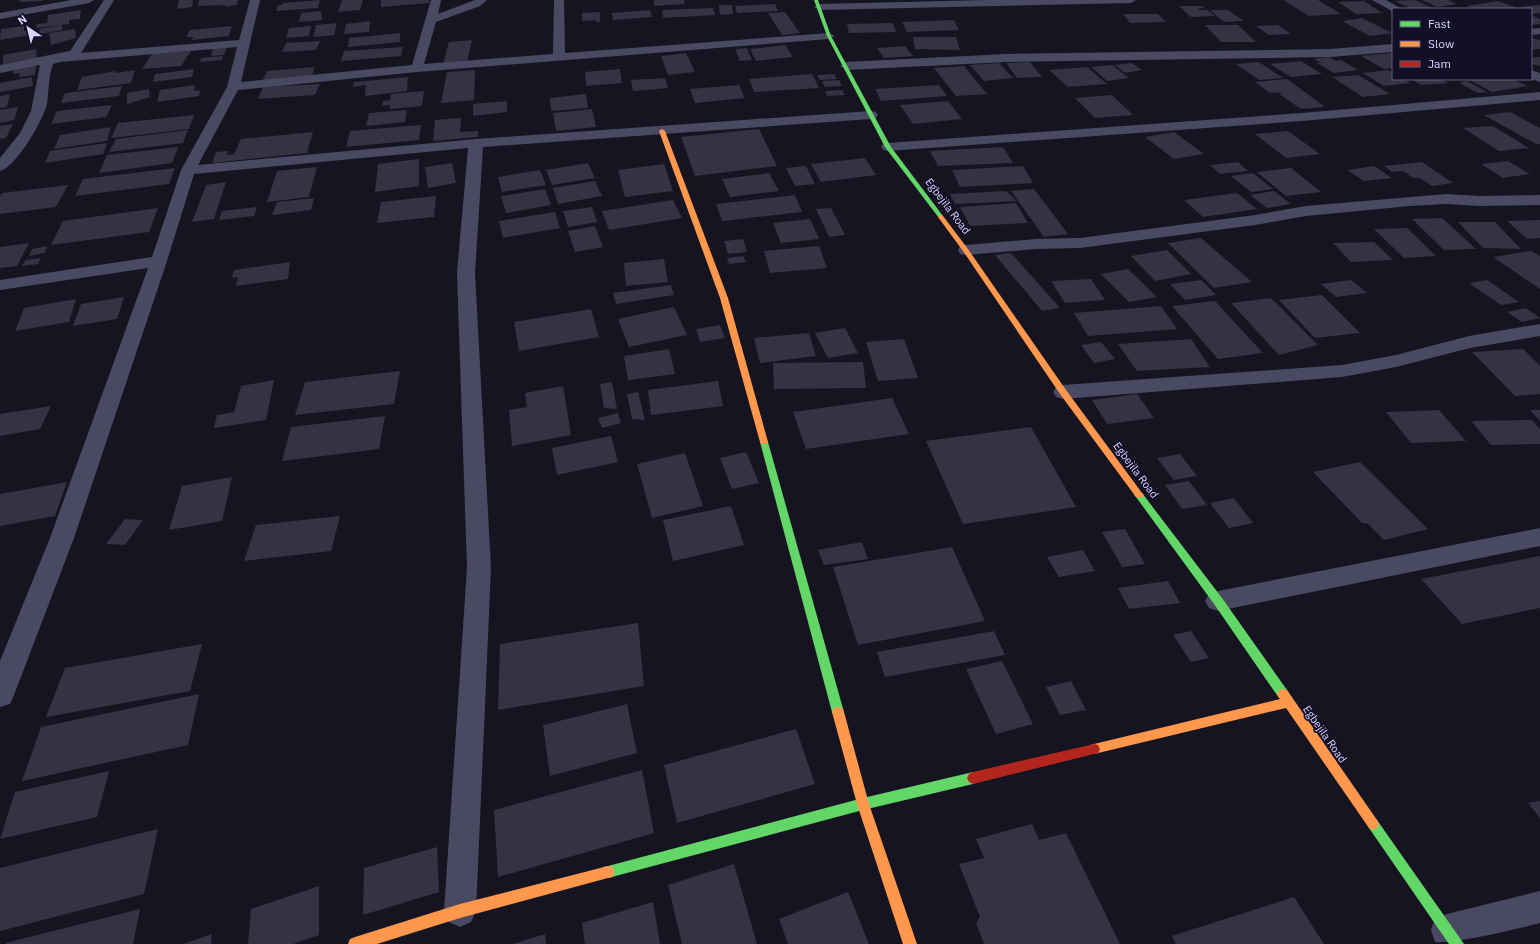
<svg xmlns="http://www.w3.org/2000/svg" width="1540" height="944" font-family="'IBM Plex Sans',sans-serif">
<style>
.building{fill:#343243}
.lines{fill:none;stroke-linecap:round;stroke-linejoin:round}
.street{fill:#4a4962;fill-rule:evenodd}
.fast{fill:#63d668;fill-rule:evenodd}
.slow{fill:#ff974d;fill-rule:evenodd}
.jam{fill:#b3261e;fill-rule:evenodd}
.labels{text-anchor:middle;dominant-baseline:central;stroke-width:3.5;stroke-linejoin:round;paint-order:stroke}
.street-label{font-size:11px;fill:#d9d4ff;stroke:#130f26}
</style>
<rect width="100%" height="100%" fill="#161421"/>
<!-- building -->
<g class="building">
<path d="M21,0H43V1L18,2Z"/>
<path d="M179,0H193L192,7L177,9Z"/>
<path d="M199,0H238L237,5L225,7L226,5L198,6Z"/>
<path d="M320,0L318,8L276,11L278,5H282L283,3Z"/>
<path d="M342,0H363L360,10L338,12Z"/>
<path d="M381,0H429V3L381,7Z"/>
<path d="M654,0H684L685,4L654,6Z"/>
<path d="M1283,0H1318L1341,14L1309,16Z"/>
<path d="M1415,0L1433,8L1412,9L1394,1Z"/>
<path d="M1422,0H1447L1457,4L1437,7Z"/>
<path d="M1364,1L1382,13L1356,14L1338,2Z"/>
<path d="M1498,1L1520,9H1476L1467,6Z"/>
<path d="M775,4L778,11L737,13L735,6Z"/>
<path d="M719,5H732L733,14L720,15Z"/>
<path d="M1540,5V13L1533,14L1531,13V9L1517,7Z"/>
<path d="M1179,6H1202L1205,8H1198L1200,10H1207L1215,16L1191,17Z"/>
<path d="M713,8L715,15L663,18L662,10Z"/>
<path d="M81,10L80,19L69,20V24L36,28L37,24L47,23L48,15Z"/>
<path d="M650,10L652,17L613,20L612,13Z"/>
<path d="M1210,10H1228L1244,21L1224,22Z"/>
<path d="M321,11L322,20L299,22L301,13Z"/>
<path d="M600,12V22H596V20L582,21V13Z"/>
<path d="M785,12L800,33L782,35L768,13Z"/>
<path d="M1123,14H1158L1166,22L1130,23Z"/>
<path d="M1531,15L1540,19V24L1531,25Z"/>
<path d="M1362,18L1392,33L1370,36L1342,21Z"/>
<path d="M954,20L959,30L907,32L902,22Z"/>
<path d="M370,21L369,32L344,34L346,24Z"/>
<path d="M337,23L334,35L313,37L316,25Z"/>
<path d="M893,23L896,32L849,33L847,24Z"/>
<path d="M62,25V30L40,34L39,29Z"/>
<path d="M1205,25H1238L1256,42H1221Z"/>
<path d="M1278,25L1291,34L1269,35L1256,26Z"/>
<path d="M24,26V31L31,30L30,35L0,40L1,29Z"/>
<path d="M232,26L229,36L192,40L193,37H186L190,30Z"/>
<path d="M311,26L309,36L286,38L289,28Z"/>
<path d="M75,29L76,38L51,45L49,33Z"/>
<path d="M400,33V42L348,47L349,38Z"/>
<path d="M913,37H956L960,50L915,49Z"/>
<path d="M1531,38L1540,40V49L1531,50Z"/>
<path d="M472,40L467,62L443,64L449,42Z"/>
<path d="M320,41L316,50L282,52L286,43Z"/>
<path d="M785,45L793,57L756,61L750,49Z"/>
<path d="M905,46L913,56L884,58L877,48Z"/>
<path d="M227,47L224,55L211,56L213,48Z"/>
<path d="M403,47L401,56L341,61L344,51Z"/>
<path d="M747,48L752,60L740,61L735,49Z"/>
<path d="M36,49L37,58L3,64V55Z"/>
<path d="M191,51L181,66L142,69L152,54Z"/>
<path d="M686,53L695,72L668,75L661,56Z"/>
<path d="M1391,53L1393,54V68L1384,69L1361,56Z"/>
<path d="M223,56L222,60L200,62L201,58Z"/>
<path d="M1329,57L1336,61L1341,60L1358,70L1334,73L1317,63H1321L1314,59Z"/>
<path d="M1540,57V66L1531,64V58Z"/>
<path d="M1301,61L1322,74L1291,77L1270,64Z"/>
<path d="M1030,62L1042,77L1017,78L1006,63Z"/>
<path d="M1259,62L1283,78L1259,80L1236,64Z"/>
<path d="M999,63L1013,78L984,81L970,65Z"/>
<path d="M1132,63L1142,70L1125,73L1115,65Z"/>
<path d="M1112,65L1129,78L1107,81L1091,67Z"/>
<path d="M36,66L35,75L19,77L20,73L13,74L14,69Z"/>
<path d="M964,66L987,94L956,96L934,68Z"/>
<path d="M315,67L311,78L262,82L267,71Z"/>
<path d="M1087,67L1107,84L1068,87L1049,70Z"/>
<path d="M194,69L192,77L153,82L155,74Z"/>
<path d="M620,69L622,83L586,86L585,72Z"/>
<path d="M135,70L131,83L77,90L82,77L116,71L115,73Z"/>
<path d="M475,70L474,100L441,103L447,72Z"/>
<path d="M1388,70L1393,73V79H1403L1410,83L1384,86L1363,73Z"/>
<path d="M812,74L819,88L754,92L749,79Z"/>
<path d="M834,74L837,79L820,80L817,75Z"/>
<path d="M1358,75L1390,94L1363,97L1332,77Z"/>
<path d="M32,77L33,86L0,92V83Z"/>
<path d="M408,77L407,91L365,96L366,85L353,87L354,82Z"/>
<path d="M665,78L668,88L633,91L631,80Z"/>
<path d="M1287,79L1302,90L1325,107L1301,109L1278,93L1284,92L1270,93L1255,82Z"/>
<path d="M1412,79H1441L1448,83L1421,85Z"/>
<path d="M1481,79H1512L1528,86L1492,92L1470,80Z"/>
<path d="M839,80L842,86L825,87L822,81Z"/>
<path d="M1467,81L1487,92L1478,93L1459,83Z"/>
<path d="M320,84L315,95L258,99L263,87Z"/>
<path d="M195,85L194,91L200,90L199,96L157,102L160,90Z"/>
<path d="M739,85L745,98L695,103L690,89Z"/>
<path d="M939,85L947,96L881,101L875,89Z"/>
<path d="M122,86L119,96L61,103L65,93Z"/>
<path d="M149,89L150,97L127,104V93Z"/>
<path d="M842,90L845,95L827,96L825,91Z"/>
<path d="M424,91L422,106L390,109V105L382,106L383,101L390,100L391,94Z"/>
<path d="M10,94L7,107L0,108V96Z"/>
<path d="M586,94L588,108L551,111L550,98Z"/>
<path d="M1112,95L1133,115L1095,118L1075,98Z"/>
<path d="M507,101V112L473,116V104Z"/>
<path d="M948,101L962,119L913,124L900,105Z"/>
<path d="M112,105L106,117L51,124L57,111Z"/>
<path d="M18,107L14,120L0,123V110Z"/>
<path d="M592,109L596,127L556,131L553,113Z"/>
<path d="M407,110L405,122L366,126L369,113Z"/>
<path d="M1510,112L1540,128V144H1536L1484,115Z"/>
<path d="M194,115L189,129L111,138L118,123Z"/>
<path d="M461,118L460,132L478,131V137L433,141L435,120Z"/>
<path d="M13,124L6,138L0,139V126Z"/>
<path d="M421,125L419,140L346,147L350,131Z"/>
<path d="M1493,126L1529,148L1499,151L1463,128Z"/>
<path d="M111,127L107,141L54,149L60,135Z"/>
<path d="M759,129L777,166L695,176L681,137Z"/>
<path d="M188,130L183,143L109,152L116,139Z"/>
<path d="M1288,131L1320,154L1286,158L1255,134Z"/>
<path d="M313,132L307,153L212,163L216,152L228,151L227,155L234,154L241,139Z"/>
<path d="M1174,132L1204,154L1174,159L1145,137Z"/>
<path d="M107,143L103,154L45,163L50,151Z"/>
<path d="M178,147L172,163L99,173L107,155Z"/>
<path d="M1003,147L1013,163L938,166L930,151Z"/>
<path d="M865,158L876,175L821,182L811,164Z"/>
<path d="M419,159V186L375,192L378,164Z"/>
<path d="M1508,161L1530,174L1503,178L1481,164Z"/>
<path d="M1238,162L1248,171L1220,174L1210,165Z"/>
<path d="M1422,162L1453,183L1432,186L1420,178H1413L1403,171L1392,172L1384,166Z"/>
<path d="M452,163L456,183L428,188L425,167Z"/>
<path d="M588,163L595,178L552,185L546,170Z"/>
<path d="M664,164L673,191L625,197L618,170Z"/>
<path d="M806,166L815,184L795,186L786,168Z"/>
<path d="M1023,166L1033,183L960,187L952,170Z"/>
<path d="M1374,166L1392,178L1364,181L1347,170Z"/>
<path d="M317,167L309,197L267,202L277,171Z"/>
<path d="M175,168L169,184L75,196L83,179Z"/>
<path d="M1291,168L1321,192L1286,196L1257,172Z"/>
<path d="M540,170L546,185L502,192L498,177Z"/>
<path d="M769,173L779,191L730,197L722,179Z"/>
<path d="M1253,173L1273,189L1251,192L1231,176Z"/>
<path d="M595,181L602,196L558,204L553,188Z"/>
<path d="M226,182L214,219L192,222L206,185Z"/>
<path d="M68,185L56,207L0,214V196L2,193Z"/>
<path d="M545,189L551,205L506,213L501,196Z"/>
<path d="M1034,189L1068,234L1044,237L1011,191Z"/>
<path d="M1006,191L1017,201L955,204L950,194Z"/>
<path d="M1274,191L1291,204L1267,208L1250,195Z"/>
<path d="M1237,193L1257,209L1203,217L1184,200Z"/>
<path d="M795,195L802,212L722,221L716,204Z"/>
<path d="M436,196L434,217L377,223L381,202Z"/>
<path d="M314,198L311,210L272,215L277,202Z"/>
<path d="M673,200L682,218L609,230L602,211Z"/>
<path d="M1016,203L1028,223L970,226L960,207Z"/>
<path d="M257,207L254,216L219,220L222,211Z"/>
<path d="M592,207L597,222L568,227L563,211Z"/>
<path d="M158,208L149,232L51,245L63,221Z"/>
<path d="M831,208L845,235L829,237L816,209Z"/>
<path d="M555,212L560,228L503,238L499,221Z"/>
<path d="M1442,218L1476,249L1444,250L1412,219Z"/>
<path d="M810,219L819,239L781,243L773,223Z"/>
<path d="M1540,220V238L1527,239L1507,221Z"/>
<path d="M1458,222H1495L1521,249L1483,248Z"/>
<path d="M595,226L603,247L575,252L568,231Z"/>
<path d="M1407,228L1436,256L1404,258L1374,229Z"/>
<path d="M1201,238L1252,282L1214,288L1168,243Z"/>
<path d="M743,239L747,252L728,254L724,241Z"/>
<path d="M1374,242L1393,260L1351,262L1333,243Z"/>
<path d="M29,243L17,266L0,268V247Z"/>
<path d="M47,246L45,253L29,256L32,249Z"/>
<path d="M819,246L827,268L770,273L764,251Z"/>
<path d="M1167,250L1191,274L1155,281L1131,256Z"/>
<path d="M1531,251L1540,256V289L1493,257Z"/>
<path d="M1011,253L1060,308L1042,311L995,255Z"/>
<path d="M743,256L746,262L729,264L727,258Z"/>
<path d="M41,258L38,264L22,266L26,260Z"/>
<path d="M664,259L668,282L626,286L624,263Z"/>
<path d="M290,262L288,279L236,286L238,277L232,278L234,270Z"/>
<path d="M1128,269L1157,297L1129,302L1101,274Z"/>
<path d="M1091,279L1105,300L1065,303L1051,281Z"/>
<path d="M1201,280L1216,295L1185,300L1170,284Z"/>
<path d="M1351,280L1367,293L1336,297L1321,284Z"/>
<path d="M1487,280L1519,302L1501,305L1469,283Z"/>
<path d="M671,285L674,295L616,304L613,293Z"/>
<path d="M1322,295L1360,333L1315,338L1279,300Z"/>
<path d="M124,297L117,319L73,326L81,304Z"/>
<path d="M1271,298L1318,345L1279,355L1231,303Z"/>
<path d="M76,299L69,322L15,331L24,308Z"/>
<path d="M1215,301L1263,353L1218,359L1172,306Z"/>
<path d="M1161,306L1177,329L1088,336L1074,313Z"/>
<path d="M674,307L687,335L629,347L618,319Z"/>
<path d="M1526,308L1540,318L1522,322L1507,312Z"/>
<path d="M591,309L599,337L519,351L514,322Z"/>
<path d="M720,325L725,338L700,342L696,329Z"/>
<path d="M845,328L858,353L828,358L815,333Z"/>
<path d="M809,333L816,356L760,363L754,338Z"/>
<path d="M904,339L918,378L878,381L866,342Z"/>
<path d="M1191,339L1210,367L1137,371L1118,344Z"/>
<path d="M1101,342L1115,359L1094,363L1081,345Z"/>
<path d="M669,349L675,374L628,380L624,356Z"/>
<path d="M1523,349L1540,366V394L1515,396L1472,352Z"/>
<path d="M863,362L866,388L774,389L773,363Z"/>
<path d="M400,371L394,404L295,415L305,382Z"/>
<path d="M274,380L266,420L214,428L217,415L234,412L241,386Z"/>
<path d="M718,381L723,406L651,415L648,390Z"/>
<path d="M612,382L617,409L604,408L600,384Z"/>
<path d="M563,386L571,435L512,446L509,410L527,407L525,393Z"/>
<path d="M638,392L645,420L632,419L627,394Z"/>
<path d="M1137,394L1154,418L1107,424L1092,400Z"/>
<path d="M892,398L909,434L806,449L793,412Z"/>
<path d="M51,406L40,429L0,436V414Z"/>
<path d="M1439,410L1466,441L1411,443L1386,412Z"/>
<path d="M1530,410H1540V421Z"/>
<path d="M618,413L621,423L602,428L598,418Z"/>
<path d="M385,416L379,449L282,461L291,427Z"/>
<path d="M1532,420L1540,429V444L1491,445L1471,421Z"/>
<path d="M1031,427L1076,507L963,524L926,441Z"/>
<path d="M611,436L618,462L557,475L552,448Z"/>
<path d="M746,452L759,483L732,489L720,458Z"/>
<path d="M685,453L703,506L652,518L637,464Z"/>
<path d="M1180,454L1197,476L1174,480L1157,458Z"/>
<path d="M1360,462L1428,529L1384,540L1368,524L1362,523L1313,472Z"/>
<path d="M232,477L222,521L169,530L182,486Z"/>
<path d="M1189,481L1207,505L1182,509L1165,485Z"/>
<path d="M67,482L55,516L0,526V494Z"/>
<path d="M1234,498L1253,523L1229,528L1210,503Z"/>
<path d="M731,506L744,545L673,561L663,520Z"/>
<path d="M340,516L331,551L244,561L256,525Z"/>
<path d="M125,519L143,520L125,545L106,544Z"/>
<path d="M1125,529L1145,564L1122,567L1102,532Z"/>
<path d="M862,542L868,559L824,565L818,550Z"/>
<path d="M952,547L985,621L858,645L833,567Z"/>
<path d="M1083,550L1095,571L1059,577L1047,557Z"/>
<path d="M1540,556V608L1462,624L1421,579Z"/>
<path d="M1168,581L1180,603L1129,609L1118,588Z"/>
<path d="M638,623L644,686L498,710L500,644Z"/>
<path d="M994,631L1005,655L885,677L877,652Z"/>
<path d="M1191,631L1209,658L1191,662L1173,635Z"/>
<path d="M202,644L190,691L46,717L65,668Z"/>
<path d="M1002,661L1033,724L996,734L966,669Z"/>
<path d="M1071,681L1086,710L1060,715L1046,687Z"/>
<path d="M199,694L188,745L22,781L41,727Z"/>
<path d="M627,704L637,753L550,776L543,725Z"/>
<path d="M796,729L815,784L677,823L664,765Z"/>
<path d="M642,770L654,833L498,877L494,810Z"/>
<path d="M109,771L97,817L0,839L15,792Z"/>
<path d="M1540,801V818L1528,803Z"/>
<path d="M1032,824L1039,840L1066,833L1120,944H984L976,923L980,917L959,864L984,858L976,839Z"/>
<path d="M158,829L144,894L0,931V868Z"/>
<path d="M437,847L439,892L363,915L364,868Z"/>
<path d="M734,864L757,944H682L668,885Z"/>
<path d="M319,886V935L293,944H248L251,909Z"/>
<path d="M848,892L869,944H788L779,919Z"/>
<path d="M1294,897L1324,944H1176L1172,936Z"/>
<path d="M653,902L660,944H585L582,923Z"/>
<path d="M140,909L133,944H6V943Z"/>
<path d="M212,934L211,944H183Z"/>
<path d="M545,934L546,944H513Z"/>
</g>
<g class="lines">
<!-- street -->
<g class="street">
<path d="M71,0H94L89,3L0,19V13Z"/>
<path d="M104,0H114L81,53L239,40L250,0H260L241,82L412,65L431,0H441L438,14L475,0H487L480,6L436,22L424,64L553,54L554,0H564L565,53L829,33L835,36L829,39L417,72L238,90L198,165L476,139L871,111L876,112L878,115L876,118L871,119L483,147L475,273L491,568L476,911L471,922L460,927L449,922L444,911L467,568L457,273L468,148L194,174L167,261L74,538L14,695L10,704L0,707V661L50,538L148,268L0,290V280L152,257L181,170L227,87L237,47L60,62L53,64C48,77 49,91 47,104C43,121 16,167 0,171V158L20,133L31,111L40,65L0,73V65L70,51Z"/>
<path d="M986,0H1136L1131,3L819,10L814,7L819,4Z"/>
<path d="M1372,0H1386L1402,9H1393L1392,11Z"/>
<path d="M1540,28V34L1531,35V29Z"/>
<path d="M1393,44V52L1330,57L1007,62L846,70L840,66L846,62L1007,54L1330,49Z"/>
<path d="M1531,70L1540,73V82L1531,79Z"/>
<path d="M1540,92V100L1302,121L888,151L883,150L881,147L883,144L888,143L1302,113Z"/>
<path d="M1446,194L1479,196L1540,195V205L1479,206L1446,204L1410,206L1306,216L1255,225L1080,248L1036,249L966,255L960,254L958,250L960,246L966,245L1036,239L1080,238L1255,215L1306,206Z"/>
<path d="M1540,324V336L1470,348L1396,367L1342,377L1063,399L1056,397L1053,392L1056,387L1063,385L1342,365L1396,355L1469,336Z"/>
<path d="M1540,528V546L1218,611L1209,608L1205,601L1209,594L1218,591Z"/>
<path d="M1540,891V923C1517,929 1456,944 1435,942L1431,930L1435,918L1447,914Z"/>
</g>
<!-- fast -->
<g class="fast">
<path d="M814,0H818L831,36L891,147L943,216V218H939L885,147L827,36Z"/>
<path d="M764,439L768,442L844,712L842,716L838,717L834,716L832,712L760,442Z"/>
<path d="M1139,492L1142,493L1222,598L1287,690L1289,694L1287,698L1283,699L1279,698L1214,604L1136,497L1134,495L1136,493Z"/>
<path d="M973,772L977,774L979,778L977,782L973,784L863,810L608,878L603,877L602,872L603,867L608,866L863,798Z"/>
<path d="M1373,818L1377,820L1464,944H1449L1369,828L1367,824L1369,820Z"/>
</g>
<!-- slow -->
<g class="slow">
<path d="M662,129L665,131L728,298L768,442L767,444H761L760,442L720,298L659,131Z"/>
<path d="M941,215L943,216L968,249L1066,390L1142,493L1144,495L1142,497H1136L1060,394L963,251L938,217Z"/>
<path d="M1283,689L1287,690L1377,820L1379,824L1377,828L1373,830L1369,828L1286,708L1094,754L1090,753L1088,749L1090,745L1094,744L1280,699L1277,694L1279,690Z"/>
<path d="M838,707L842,708L844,712L869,804L917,944H903L857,804L832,712L834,708Z"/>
<path d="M608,866L613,867L614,872L613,877L608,878L460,918L377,944H348L350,939L355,937L460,904Z"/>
</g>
<!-- jam -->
<path class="jam" d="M1094,744L1098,745L1100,749L1098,753L1094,754L973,784L969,782L967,778L969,774L973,772Z"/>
</g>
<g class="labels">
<!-- street labels -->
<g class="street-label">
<text transform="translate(948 206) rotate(53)">Egbejila Road</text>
<text transform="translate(1136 470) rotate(53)">Egbejila Road</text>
<text transform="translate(1325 734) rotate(55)">Egbejila Road</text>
</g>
</g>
<!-- legend -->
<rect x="1392" y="8" width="140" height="72" fill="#130f26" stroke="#625e7d"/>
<rect x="1400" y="21" width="20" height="6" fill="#63d668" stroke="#625e7d"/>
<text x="1428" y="28" font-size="12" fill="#d9d4ff">Fast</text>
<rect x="1400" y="41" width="20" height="6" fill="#ff974d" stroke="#625e7d"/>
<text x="1428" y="48" font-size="12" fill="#d9d4ff">Slow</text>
<rect x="1400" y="61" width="20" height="6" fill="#b3261e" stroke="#625e7d"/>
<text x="1428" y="68" font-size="12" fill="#d9d4ff">Jam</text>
<!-- north arrow -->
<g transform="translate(28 28) rotate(325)" stroke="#130f26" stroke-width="3" paint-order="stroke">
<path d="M0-3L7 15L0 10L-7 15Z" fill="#d9d4ff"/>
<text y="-6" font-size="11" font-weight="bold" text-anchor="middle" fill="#d9d4ff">N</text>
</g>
</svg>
